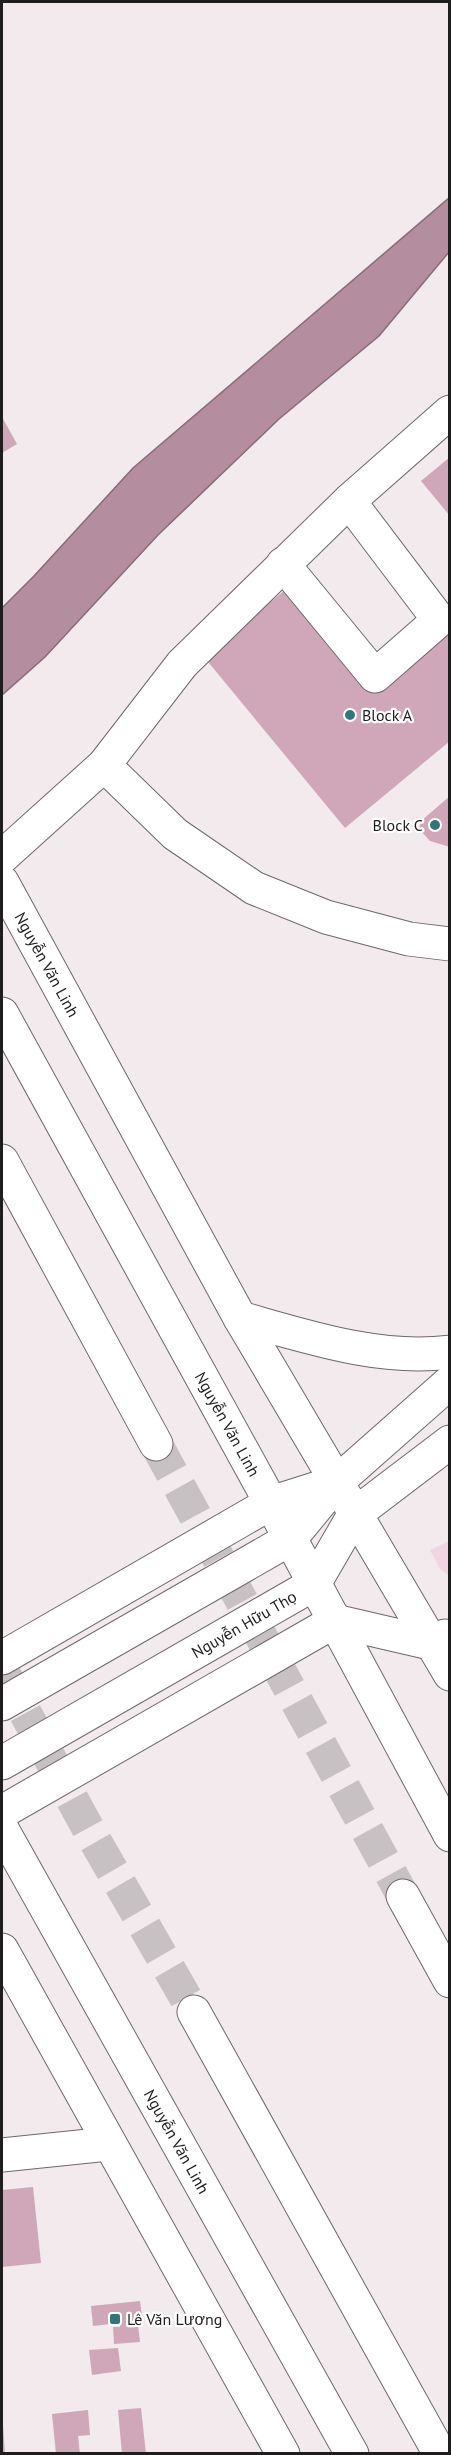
<svg xmlns="http://www.w3.org/2000/svg" width="451" height="2455" font-family="'PT Sans',sans-serif">
<style>
.green{fill:#f2d5e2}
.water{fill:#b48d9f;stroke:#886b78;stroke-width:1.5}
.building{fill:#cfa7b9}
.lines{fill:none;stroke-linecap:round;stroke-linejoin:round}
.highway-tunnel{stroke:#c8c1c4;stroke-width:33;stroke-dasharray:33 16;stroke-linecap:butt}
.minor-casing{stroke:#6f676a;stroke-width:35}
.major-casing{stroke:#6f676a;stroke-width:35}
.highway-casing{stroke:#6f676a;stroke-width:35}
.minor{stroke:#fff;stroke-width:33}
.major{stroke:#fff;stroke-width:33}
.highway{stroke:#fff;stroke-width:33}
.poi-dot{fill:#2e787a;stroke:#fff;stroke-width:2}
.labels{text-anchor:middle;dominant-baseline:central;stroke-width:4.5;stroke-linejoin:round;paint-order:stroke}
.poi-label{font-size:16px;fill:#201d1e;stroke:#fff;text-anchor:start}
.street-label{font-size:16px;fill:#201d1e;stroke:#fff}
</style>
<rect width="100%" height="100%" fill="#f2eaed"/>
<!-- green -->
<path class="green" d="M449,1541V1576L440,1569L430,1550Z"/>
<!-- water -->
<path class="water" d="M449,198V252L379,336L279,419L158,535L45,657L2,695V608L34,576L133,468Z"/>
<!-- building -->
<g class="building">
<path d="M2,417L17,444L2,453Z"/>
<path d="M450,457V516L421,481Z"/>
<path d="M285,590L366,688L450,619V741L345,828L204,657Z"/>
<path d="M450,796V847L430,841L419,829L421,821Z"/>
<path d="M33,2187L41,2263L2,2267V2190Z"/>
<path d="M140,2301L143,2324L138,2325L140,2342L114,2344L113,2327H120V2323L93,2326L91,2306Z"/>
<path d="M118,2348L121,2371L92,2375L89,2350Z"/>
<path d="M141,2408L146,2454H122L118,2410Z"/>
<path d="M88,2410L90,2435L78,2436L80,2454H56L52,2414Z"/>
<path d="M2,2424H3L5,2454H2Z"/>
</g>
<g class="lines">
<!-- highway-tunnel -->
<g class="highway-tunnel">
<path d="M156,1444L403,1896"/>
<path d="M2,1670L90,1832L194,2012"/>
</g>
<defs>
<g id="minor">
<path d="M283,564L375,676L439,620L349,501"/>
<path d="M104,765L175,834L254,888L326,917L409,939L450,944"/>
<path d="M2,857L104,765L182,664L349,501L450,412"/>
<path d="M2,2155L108,2144"/>
</g>
<g id="major">
<path id="s1" d="M2,882L240,1318L450,1674"/>
<path d="M240,1318C308,1337 379,1361 450,1352"/>
<path d="M2,1658L271,1503L337,1482"/>
<path d="M2,1704L290,1539L337,1482L450,1382"/>
<path id="s2" d="M2,1763L314,1584L354,1515L450,1442"/>
<path d="M2,1812L335,1621L434,1644L445,1636"/>
<path d="M2,1950L283,2454"/>
</g>
<g id="highway">
<path id="s3" d="M2,1014L271,1503L450,1835"/>
<path d="M2,1161L156,1444"/>
<path id="s4" d="M2,1829L352,2454"/>
<path d="M403,1896L450,1981"/>
<path d="M194,2012L440,2454"/>
</g>
</defs>
<!-- minor casing -->
<use href="#minor" class="minor-casing"/>
<!-- major casing -->
<use href="#major" class="major-casing"/>
<!-- highway casing -->
<use href="#highway" class="highway-casing"/>
<!-- minor -->
<use href="#minor" class="minor"/>
<!-- major -->
<use href="#major" class="major"/>
<!-- highway -->
<use href="#highway" class="highway"/>
</g>
<!-- markers -->
<g class="poi-dot">
<circle cx="350" cy="715" r="6"/>
<circle cx="435" cy="825" r="6"/>
<rect x="109" y="2313" width="12" height="12" rx="3"/>
</g>
<g class="labels">
<!-- poi labels -->
<g class="poi-label">
<text x="362" y="715">Block A</text>
<text x="423" y="825" text-anchor="end">Block C</text>
<text x="127" y="2319">Lê Văn Lương</text>
</g>
<!-- street labels -->
<g class="street-label">
<text stroke="none"><textPath href="#s1" startOffset="94">Nguyễn Văn Linh</textPath></text>
<text stroke="none"><textPath href="#s3" startOffset="468">Nguyễn Văn Linh</textPath></text>
<text stroke="none"><textPath href="#s2" startOffset="279">Nguyễn Hữu Thọ</textPath></text>
<text stroke="none"><textPath href="#s4" startOffset="358">Nguyễn Văn Linh</textPath></text>
</g>
</g>
<!-- border -->
<rect width="451" height="2455" fill="none" stroke="#201d1e" stroke-width="6"/>
</svg>
